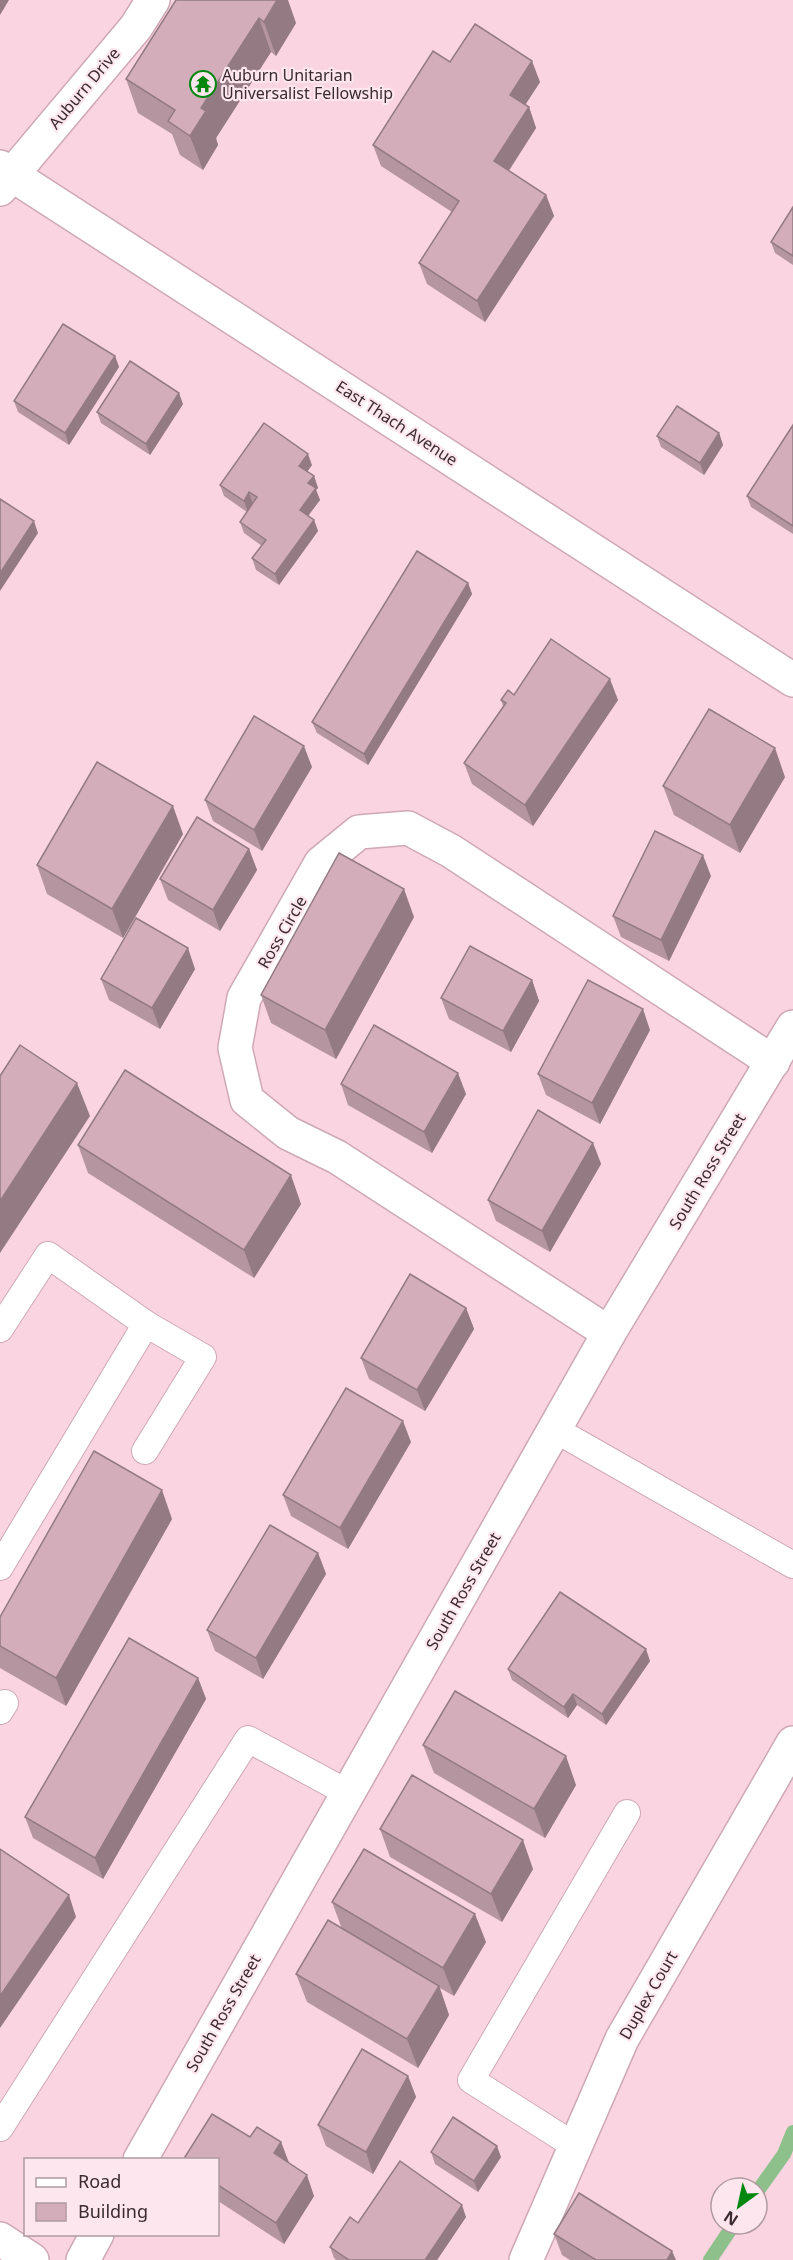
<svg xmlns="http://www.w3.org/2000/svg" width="793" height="2260" font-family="'Noto Sans',sans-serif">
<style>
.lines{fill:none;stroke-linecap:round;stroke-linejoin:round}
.stream{stroke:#8ec08b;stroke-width:14}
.lane-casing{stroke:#cea9b5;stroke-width:28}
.street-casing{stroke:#cea9b5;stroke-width:36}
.secondary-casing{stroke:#cea9b5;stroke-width:36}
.lane{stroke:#fff;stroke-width:26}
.street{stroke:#fff;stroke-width:33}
.secondary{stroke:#fff;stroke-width:33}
.wall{fill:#b596a0}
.shaded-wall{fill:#947a82}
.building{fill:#d3aeba;stroke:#947a82;stroke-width:1.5}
.labels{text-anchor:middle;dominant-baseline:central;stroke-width:4.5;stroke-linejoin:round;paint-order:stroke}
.poi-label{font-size:16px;fill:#392b2f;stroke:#fde6ed;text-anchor:start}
.street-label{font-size:16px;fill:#392b2f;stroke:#fde6ed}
</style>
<rect width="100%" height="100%" fill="#fad4e0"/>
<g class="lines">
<!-- stream -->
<g class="stream">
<path d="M757,2192L784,2154L793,2132"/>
<path d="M710,2260L734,2224"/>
</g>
<defs>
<g id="lane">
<path d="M0,1329L48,1255L146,1324L203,1357L145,1451"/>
<path d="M554,1429L793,1565"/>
<path d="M0,1567L146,1324"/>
<path d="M0,1711L5,1703"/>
<path d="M0,2128L248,1739L348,1793"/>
<path d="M575,2146L471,2080L627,1813"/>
</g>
<g id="street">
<path d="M0,189L136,27L153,0"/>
<path d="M609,1333L337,1157L288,1133L247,1100L235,1048L244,998L321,863L359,832L408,828L451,851L773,1062"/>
<path d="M140,2160L609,1333L793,1027"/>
<path d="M0,2239L32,2260"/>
<path d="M83,2260L97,2234"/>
<path d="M526,2260L622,2039L793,1743"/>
</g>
<path id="secondary" d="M0,167L793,680"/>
</defs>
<!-- lane casing -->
<use href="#lane" class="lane-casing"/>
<!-- street casing -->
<use href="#street" class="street-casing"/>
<!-- secondary casing -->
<use href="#secondary" class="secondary-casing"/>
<!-- lane -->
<use href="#lane" class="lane"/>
<!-- street -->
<use href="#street" class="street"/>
<!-- secondary -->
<use href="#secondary" class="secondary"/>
</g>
<!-- wall -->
<g class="wall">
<path d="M176,0L296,23L276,56L271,52L216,138L218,145L203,170L180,155L172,134L138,113L126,79Z"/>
<path d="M450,62L540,82L525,105L529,107L536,128L509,171L546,195L554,216L485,322L427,284L419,263L452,212L381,166L373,145Z"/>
<path d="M793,207V265L775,253L771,242Z"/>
<path d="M115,356L119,367L69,445L18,412L14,401Z"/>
<path d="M183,404L150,455L101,423L97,412Z"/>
<path d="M793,425V534L751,507L747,496Z"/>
<path d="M719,433L723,445L704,475L661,447L657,436Z"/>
<path d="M312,465L307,472L314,476L318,488L316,490L320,500L308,516L314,520L318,531L279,585L256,570L252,558L262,546L244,533L240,522L247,512L224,496L220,485Z"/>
<path d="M468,583L472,594L368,765L317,733L312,722Z"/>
<path d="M514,695L618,700L533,826L472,784L464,763L503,706L501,700Z"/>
<path d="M312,767L262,851L213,821L205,800Z"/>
<path d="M785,777L740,853L674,815L663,786Z"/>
<path d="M183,834L123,938L47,894L37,865Z"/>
<path d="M249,849L257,870L220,931L168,900L160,879Z"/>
<path d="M711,876L669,961L621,937L613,916Z"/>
<path d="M414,917L336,1059L271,1023L261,995Z"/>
<path d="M195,969L160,1029L109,1000L101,979Z"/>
<path d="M532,980L539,1001L511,1052L449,1019L441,998Z"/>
<path d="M650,1030L600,1124L546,1095L538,1074Z"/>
<path d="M341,1084L466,1094L432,1153L348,1105Z"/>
<path d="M593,1143L601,1164L550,1252L496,1221L488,1200Z"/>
<path d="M78,1145L301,1204L254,1278L88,1173Z"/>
<path d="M466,1308L474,1329L425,1411L369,1379L361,1358Z"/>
<path d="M411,1442L348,1549L291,1516L283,1495Z"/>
<path d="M172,1519L66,1706L0,1668V1617Z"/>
<path d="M318,1553L326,1574L263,1679L215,1651L207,1630Z"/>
<path d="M650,1661L606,1725L577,1705L568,1718L512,1680L508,1669Z"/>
<path d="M198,1678L206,1699L103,1879L33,1838L25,1817Z"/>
<path d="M423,1745L576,1785L545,1838L434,1773Z"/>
<path d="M380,1829L533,1869L502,1922L390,1857Z"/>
<path d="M332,1902L486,1942L454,1996L440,1988L449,2015L418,2068L307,2002L296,1974L342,1929Z"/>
<path d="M408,2076L416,2097L373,2174L326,2146L318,2125Z"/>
<path d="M250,2137L281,2142L289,2163L314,2196L284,2244L218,2201V2160Z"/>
<path d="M431,2152L501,2157L478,2192L435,2164Z"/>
<path d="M466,2217L437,2260H336L334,2258L330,2247L358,2223Z"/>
<path d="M554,2234L676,2260H570L562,2255Z"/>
</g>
<!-- shaded-wall -->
<g class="shaded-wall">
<path d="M0,0H9L0,15Z"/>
<path d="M277,0H288L296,23L276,56L264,22Z"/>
<path d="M259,18L271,52L216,138L218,145L203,170L190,136L201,108Z"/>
<path d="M532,61L540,82L518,116L510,95Z"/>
<path d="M529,107L536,128L501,182L494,161Z"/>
<path d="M546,195L554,216L485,322L477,301Z"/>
<path d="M115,356L119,367L69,445L65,433Z"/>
<path d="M179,393L183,404L150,455L146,444Z"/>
<path d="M719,433L723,445L704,475L700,463Z"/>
<path d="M308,454L312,465L303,477L299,466Z"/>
<path d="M314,476L318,488L316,490L320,500L304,521L300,510L308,483Z"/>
<path d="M249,492L253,504L248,512L244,501Z"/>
<path d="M314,520L318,531L279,585L275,574Z"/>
<path d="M34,521L38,533L0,591V573Z"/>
<path d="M468,583L472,594L368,765L364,754Z"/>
<path d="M610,679L618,700L533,826L525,805Z"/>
<path d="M304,746L312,767L262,851L254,830Z"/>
<path d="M775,748L785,777L740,853L730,825Z"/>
<path d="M173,806L183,834L123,938L112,909Z"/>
<path d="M249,849L257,870L220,931L213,910Z"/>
<path d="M703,855L711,876L669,961L661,940Z"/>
<path d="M404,889L414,917L336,1059L325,1030Z"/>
<path d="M188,948L195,969L160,1029L152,1008Z"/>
<path d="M532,980L539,1001L511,1052L503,1031Z"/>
<path d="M643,1009L650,1030L600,1124L592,1103Z"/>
<path d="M458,1073L466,1094L432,1153L424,1132Z"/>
<path d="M77,1083L90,1116L0,1253V1201Z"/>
<path d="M593,1143L601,1164L550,1252L542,1231Z"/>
<path d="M291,1175L301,1204L254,1278L244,1250Z"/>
<path d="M466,1308L474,1329L425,1411L417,1390Z"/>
<path d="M403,1421L411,1442L348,1549L340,1528Z"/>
<path d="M162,1490L172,1519L66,1706L56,1678Z"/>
<path d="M318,1553L326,1574L263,1679L256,1658Z"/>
<path d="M646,1649L650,1661L606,1725L602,1714Z"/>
<path d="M198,1678L206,1699L103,1879L95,1858Z"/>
<path d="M573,1694L577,1705L568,1718L564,1707Z"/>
<path d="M566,1756L576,1785L545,1838L534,1809Z"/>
<path d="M523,1840L533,1869L502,1922L491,1894Z"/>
<path d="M69,1895L76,1917L0,2028V1996Z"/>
<path d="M475,1914L486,1942L454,1996L443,1968Z"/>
<path d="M439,1986L449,2015L418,2068L407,2039Z"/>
<path d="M408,2076L416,2097L373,2174L366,2152Z"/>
<path d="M281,2142L289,2163L274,2153Z"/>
<path d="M497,2146L501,2157L478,2192L474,2181Z"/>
<path d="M307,2175L314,2196L284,2244L276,2223Z"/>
<path d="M462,2205L466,2217L437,2260H425Z"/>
<path d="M672,2251L676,2260H667Z"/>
</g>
<!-- building -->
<g class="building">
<path d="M176,0H277L264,22L259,18L201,108L206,111L190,136L168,121L175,110L126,79Z"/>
<path d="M475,24L532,61L510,95L529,107L494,161L546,195L477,301L419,263L459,201L373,145L433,51L450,62Z"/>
<path d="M793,207V256L771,242Z"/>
<path d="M63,324L115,356L65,433L14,401Z"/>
<path d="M130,361L179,393L146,444L97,412Z"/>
<path d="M677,406L719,433L700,463L657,436Z"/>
<path d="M264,423L308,454L299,466L314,476L308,483L316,488L300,510L314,520L275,574L252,558L266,540L240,522L257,497L249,492L244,501L220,485Z"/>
<path d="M793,425V526L747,496Z"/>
<path d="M0,499L34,521L0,573Z"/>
<path d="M417,551L468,583L364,754L312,722Z"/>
<path d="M551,639L610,679L525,805L464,763L506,703L501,700L508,690L514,695Z"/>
<path d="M709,709L775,748L730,825L663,786Z"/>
<path d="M254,716L304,746L254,830L205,800Z"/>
<path d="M97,762L173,806L112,909L37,865Z"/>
<path d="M197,817L249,849L213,910L160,879Z"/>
<path d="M655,831L703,855L661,940L613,916Z"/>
<path d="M339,853L404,889L325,1030L261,995Z"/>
<path d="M136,918L188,948L152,1008L101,979Z"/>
<path d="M470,946L532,980L503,1031L441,998Z"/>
<path d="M588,980L643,1009L592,1103L538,1074Z"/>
<path d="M374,1025L458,1073L424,1132L341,1084Z"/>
<path d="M20,1045L77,1083L0,1201V1076Z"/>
<path d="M125,1070L291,1175L244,1250L78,1145Z"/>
<path d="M538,1110L593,1143L542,1231L488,1200Z"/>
<path d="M410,1274L466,1308L417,1390L361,1358Z"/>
<path d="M346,1388L403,1421L340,1528L283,1495Z"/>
<path d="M94,1451L162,1490L56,1678L0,1646V1617Z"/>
<path d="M270,1525L318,1553L256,1658L207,1630Z"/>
<path d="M560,1592L646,1649L602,1714L573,1694L564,1707L508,1669Z"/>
<path d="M129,1638L198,1678L95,1858L25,1817Z"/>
<path d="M455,1691L566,1756L534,1809L423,1745Z"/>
<path d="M412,1775L523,1840L491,1894L380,1829Z"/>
<path d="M0,1849L69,1895L0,1996Z"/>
<path d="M364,1849L475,1914L443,1968L332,1902Z"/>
<path d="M328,1920L439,1986L407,2039L296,1974Z"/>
<path d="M362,2049L408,2076L366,2152L318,2125Z"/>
<path d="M212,2114L250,2137L257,2127L281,2142L274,2153L307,2175L276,2223L218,2185V2160H183Z"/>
<path d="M453,2117L497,2146L474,2181L431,2152Z"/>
<path d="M400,2161L462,2205L425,2260H349L330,2247L350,2217L358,2223Z"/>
<path d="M579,2193L672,2251L667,2260H596L554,2234Z"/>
</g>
<!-- icons -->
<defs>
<symbol id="temple-ring" viewBox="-11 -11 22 22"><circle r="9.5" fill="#fde6ed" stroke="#03870e" stroke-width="1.5"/><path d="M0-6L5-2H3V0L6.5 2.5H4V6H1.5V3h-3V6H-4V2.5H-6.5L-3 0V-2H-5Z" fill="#03870e"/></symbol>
</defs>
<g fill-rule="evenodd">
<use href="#temple-ring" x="188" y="69" width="30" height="30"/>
</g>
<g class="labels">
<!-- poi labels -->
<g class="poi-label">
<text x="222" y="75">Auburn Unitarian<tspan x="222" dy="18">Universalist Fellowship</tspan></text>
</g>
<!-- street labels -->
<g class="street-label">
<text transform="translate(84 88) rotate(-50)">Auburn Drive</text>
<text transform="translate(397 423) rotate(33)">East Thach Avenue</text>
<text transform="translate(282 932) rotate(-60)">Ross Circle</text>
<text transform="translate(707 1171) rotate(-59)">South Ross Street</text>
<text transform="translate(463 1591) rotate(-60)">South Ross Street</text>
<text transform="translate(648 1995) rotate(-60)">Duplex Court</text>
<text transform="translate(223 2013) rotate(-60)">South Ross Street</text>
</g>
</g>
<!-- legend -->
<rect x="24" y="2158" width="195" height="78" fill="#fde6ed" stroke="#af9ba1" stroke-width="1.5"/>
<rect x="36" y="2178" width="30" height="9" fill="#ffffff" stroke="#af9ba1" stroke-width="1.5"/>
<text x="78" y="2188" font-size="18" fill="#392b2f">Road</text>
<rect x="36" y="2203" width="30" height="18" fill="#d3aeba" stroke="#af9ba1" stroke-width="1.5"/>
<text x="78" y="2218" font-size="18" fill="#392b2f">Building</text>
<!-- north arrow -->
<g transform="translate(739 2206) rotate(213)"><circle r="28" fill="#fde6ed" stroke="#af9ba1" stroke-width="1.5"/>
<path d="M0-4.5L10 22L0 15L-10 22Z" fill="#03870e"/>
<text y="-9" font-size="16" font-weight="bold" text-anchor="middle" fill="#392b2f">N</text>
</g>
</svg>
